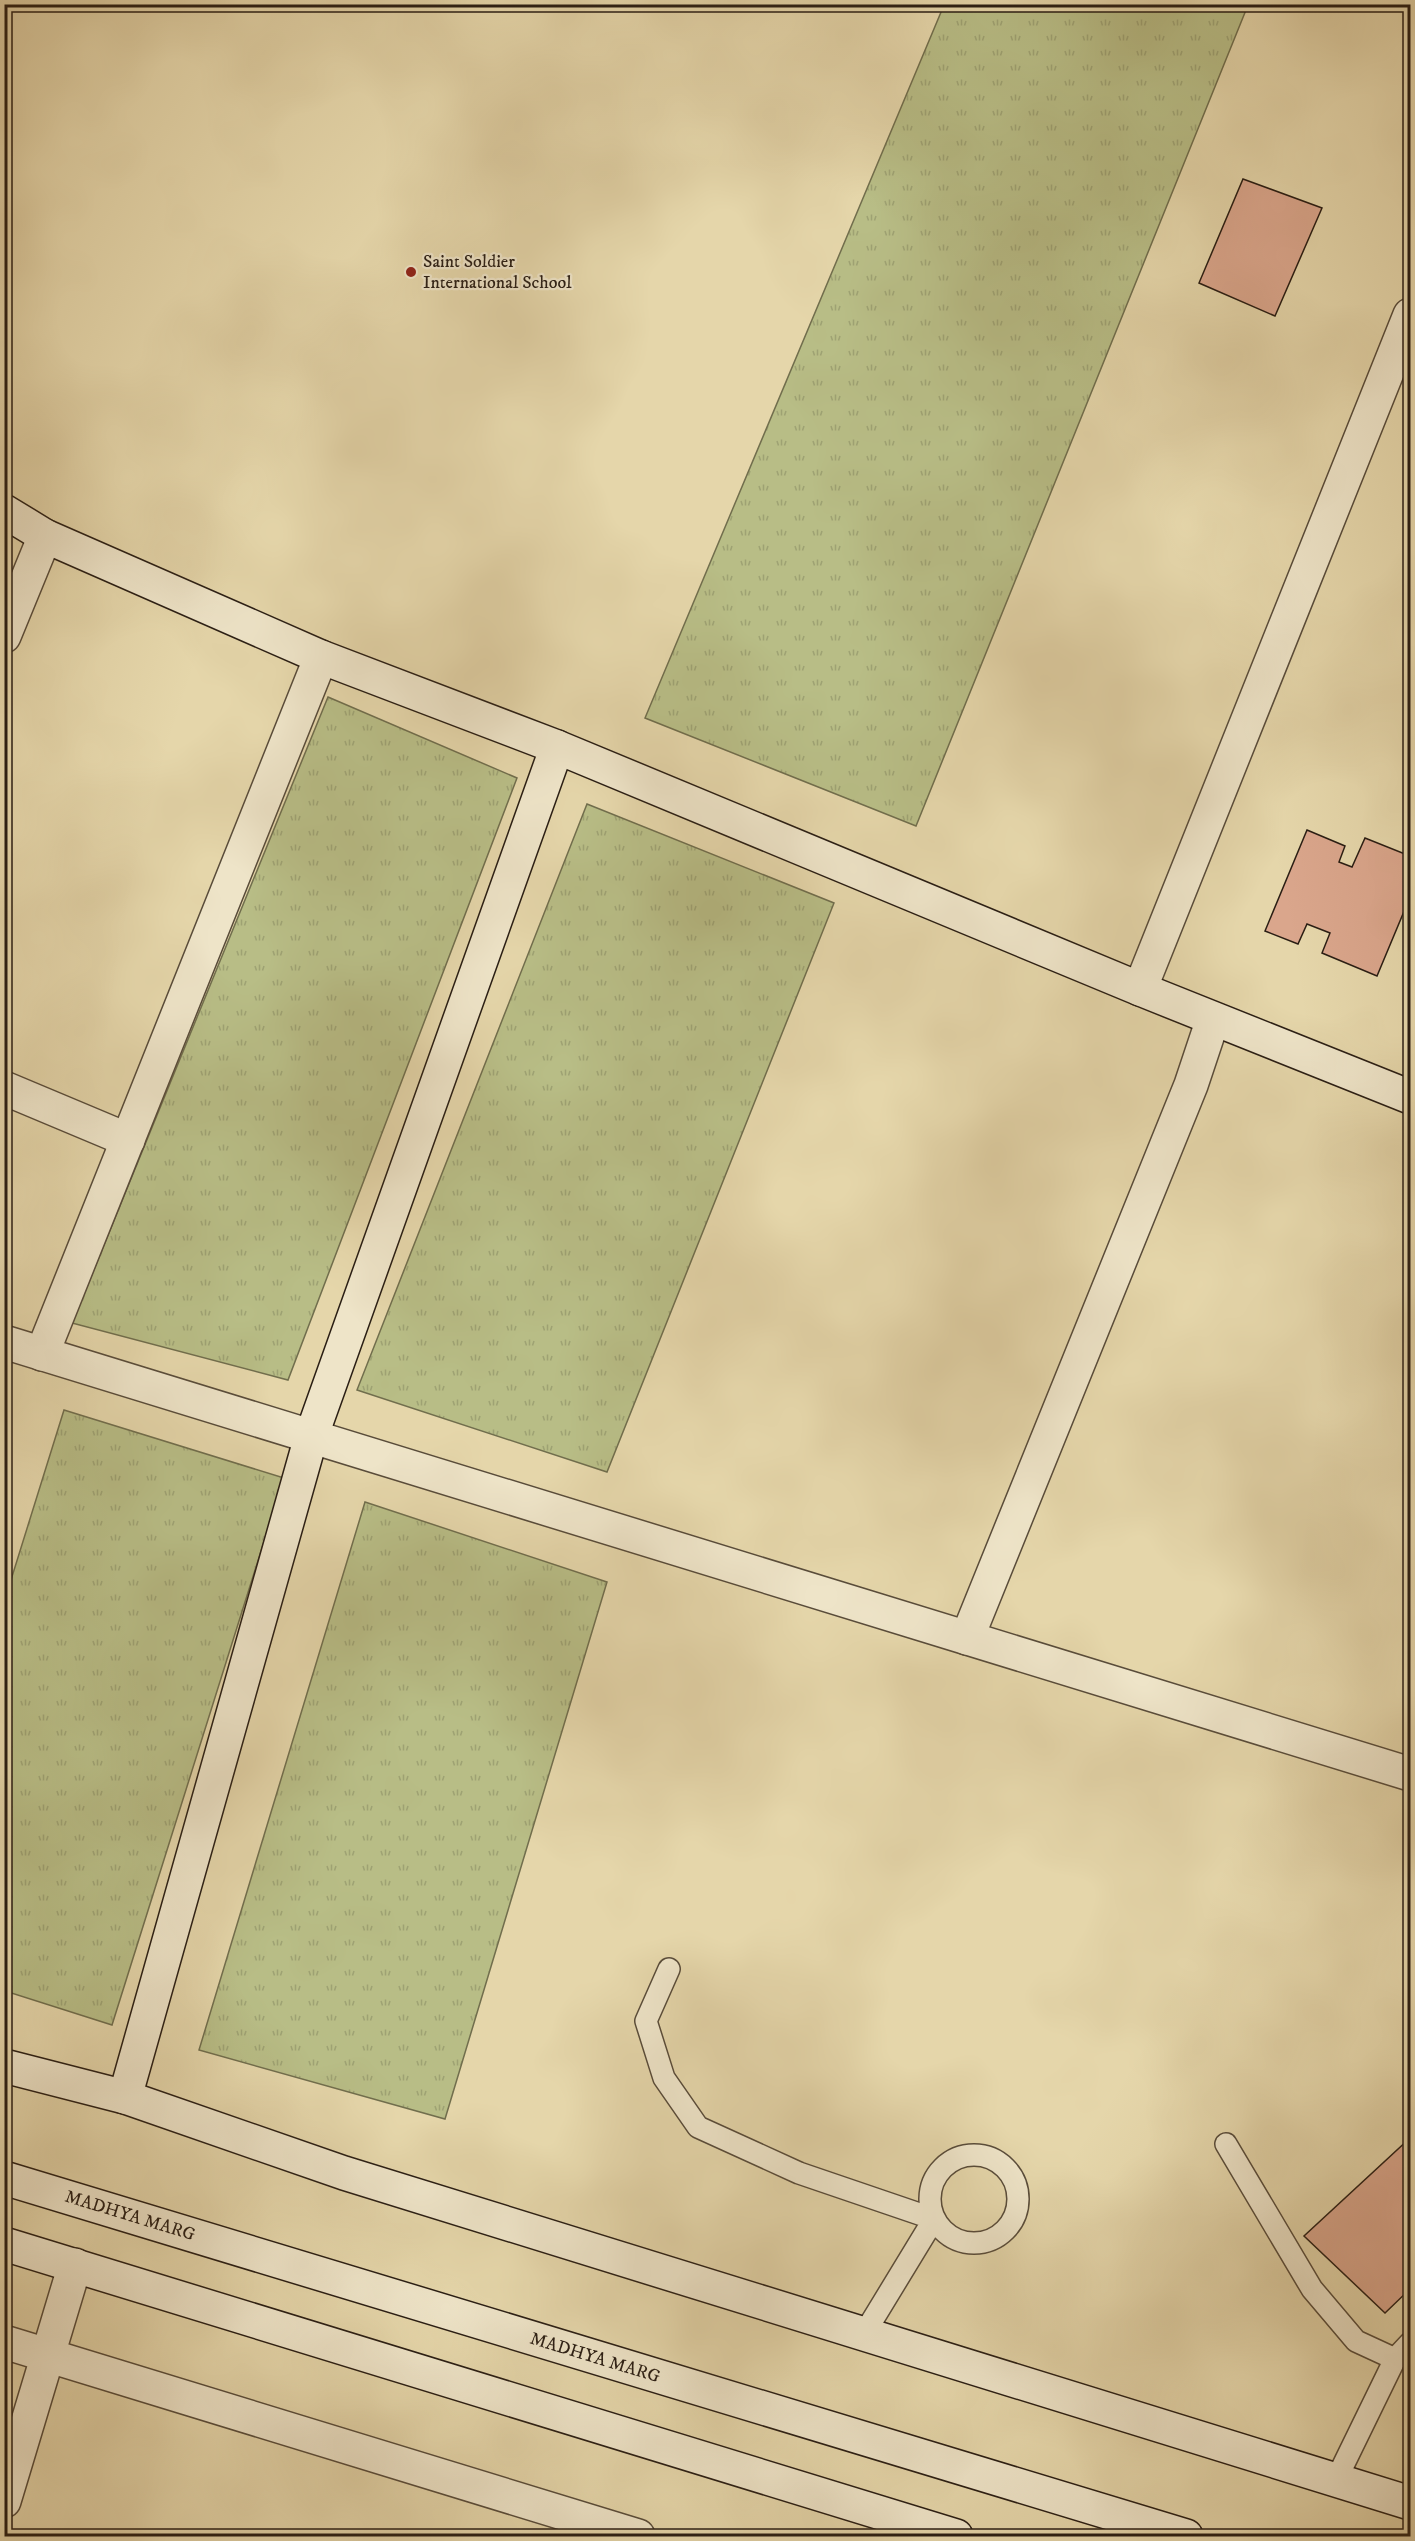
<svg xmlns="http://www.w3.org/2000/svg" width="1415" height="2541" font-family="'IM FELL DW Pica',serif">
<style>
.grass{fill:url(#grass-tufts);stroke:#716e4d;stroke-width:1.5}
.building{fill:#daa68c;stroke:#2a1e14;stroke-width:1.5}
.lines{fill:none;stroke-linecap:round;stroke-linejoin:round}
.lane-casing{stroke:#594c3a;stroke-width:24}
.street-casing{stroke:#594c3a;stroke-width:36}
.secondary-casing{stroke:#2a1e14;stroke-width:36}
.lane{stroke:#eee4c8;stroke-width:21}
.street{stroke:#eee4c8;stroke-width:33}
.secondary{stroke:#eee4c8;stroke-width:33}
.poi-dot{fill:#8f2418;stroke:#eee4c8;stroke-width:2}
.labels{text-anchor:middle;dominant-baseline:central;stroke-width:4.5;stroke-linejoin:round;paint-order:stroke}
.poi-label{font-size:18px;fill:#2a1e14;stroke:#eee4c8;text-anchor:start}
.street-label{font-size:18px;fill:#2a1e14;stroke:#eee4c8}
</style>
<defs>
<pattern id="grass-tufts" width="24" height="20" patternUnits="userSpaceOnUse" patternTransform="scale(1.5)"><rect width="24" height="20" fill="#b8bd86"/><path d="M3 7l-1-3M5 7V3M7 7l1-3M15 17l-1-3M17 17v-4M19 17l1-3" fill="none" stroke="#9ea273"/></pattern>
</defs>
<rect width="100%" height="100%" fill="#e5d6aa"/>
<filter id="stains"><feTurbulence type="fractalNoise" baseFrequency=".00333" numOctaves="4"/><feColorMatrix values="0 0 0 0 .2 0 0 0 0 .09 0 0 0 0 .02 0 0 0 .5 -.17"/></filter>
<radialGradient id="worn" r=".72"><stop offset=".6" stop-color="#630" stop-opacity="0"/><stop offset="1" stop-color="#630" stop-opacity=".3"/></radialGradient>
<!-- grass -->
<g class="grass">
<path d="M944,5H1248L916,826L645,718Z"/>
<path d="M328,697L517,778L288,1380L72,1323Z"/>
<path d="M587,804L834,903L607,1472L357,1390Z"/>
<path d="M64,1410L284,1478L112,2025L5,1991V1599Z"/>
<path d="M365,1502L607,1582L445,2119L199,2050Z"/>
</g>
<!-- building -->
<g class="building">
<path d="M1243,179L1322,208L1275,316L1199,283Z"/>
<path d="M1307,830L1345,846L1339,862L1352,867L1365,838L1410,856V897L1377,976L1322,953L1330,933L1307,924L1298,944L1265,931Z"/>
<path d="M1410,2138V2289L1385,2313L1304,2236Z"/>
</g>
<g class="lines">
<defs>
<g id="lane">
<path d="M669,1969L646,2021L664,2078L698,2127L799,2173L934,2219L864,2334"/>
<path d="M1226,2144L1312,2289L1356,2341L1395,2359"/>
<circle cx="974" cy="2199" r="44"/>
<path d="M1336,2480L1395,2359L1410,2343"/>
</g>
<g id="street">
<path d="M4,636L45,536"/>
<path d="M1140,989L1410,315"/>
<path d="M4,1088L128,1140"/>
<path d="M4,1342L1410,1774"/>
<path d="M42,1354L321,657"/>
<path d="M967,1638L1191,1085L1213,1019"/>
<path d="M4,2342L638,2536"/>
<path d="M4,2501L75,2265"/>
</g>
<g id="secondary">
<path d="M4,511L45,536L321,657L557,747L1140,989L1410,1097"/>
<path d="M4,2066L125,2097L344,2173L1410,2503"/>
<path d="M125,2097L311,1437L557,747"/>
<path d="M4,2178L1186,2536"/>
<path d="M4,2244L956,2536"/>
</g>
</defs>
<!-- lane casing -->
<use href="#lane" class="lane-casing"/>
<!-- street casing -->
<use href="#street" class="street-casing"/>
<!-- secondary casing -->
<use href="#secondary" class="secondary-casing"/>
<!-- lane -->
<use href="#lane" class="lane"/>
<!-- street -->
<use href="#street" class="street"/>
<!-- secondary -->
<use href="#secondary" class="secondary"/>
</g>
<!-- markers -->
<circle class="poi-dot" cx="411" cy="272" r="6"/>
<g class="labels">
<!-- poi labels -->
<g class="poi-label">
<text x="423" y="262">Saint Soldier<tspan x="423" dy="21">International School</tspan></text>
</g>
<!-- street labels -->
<g class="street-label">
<text transform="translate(130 2216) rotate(17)">MADHYA MARG</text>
<text transform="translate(595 2358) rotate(17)">MADHYA MARG</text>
</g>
</g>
<!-- margin -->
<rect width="1415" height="2541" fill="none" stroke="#e5d6aa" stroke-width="24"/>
<rect x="6" y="6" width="1403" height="2529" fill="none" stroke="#2a1e14" stroke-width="3"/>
<rect x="12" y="12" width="1391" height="2517" fill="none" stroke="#2a1e14" stroke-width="1.5"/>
<rect width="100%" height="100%" filter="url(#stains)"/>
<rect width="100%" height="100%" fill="url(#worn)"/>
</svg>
